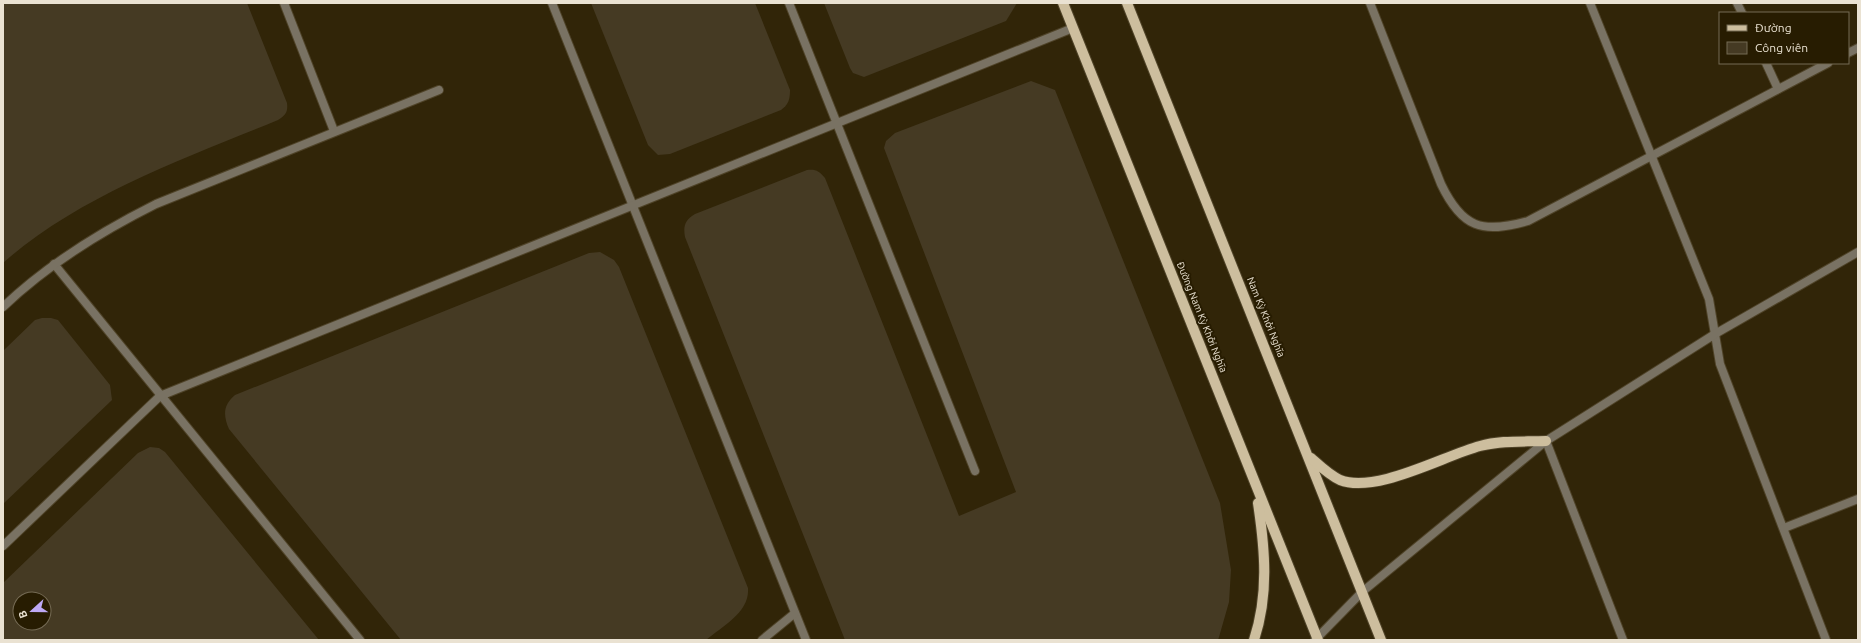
<svg xmlns="http://www.w3.org/2000/svg" width="1861" height="643" font-family="Ubuntu,sans-serif">
<style>
.green{fill:#453a23;fill-rule:evenodd}
.lines{fill:none;stroke-linecap:round;stroke-linejoin:round}
.minor-casing{stroke:#4f4328;stroke-width:10}
.tertiary-casing{stroke:#4f4328;stroke-width:10}
.primary-casing{stroke:#4f4328;stroke-width:12}
.minor{stroke:#797263;stroke-width:8}
.tertiary{stroke:#797263;stroke-width:8}
.primary{stroke:#cdbe9e;stroke-width:10}
.labels{text-anchor:middle;dominant-baseline:central;stroke-width:4;stroke-linejoin:round;paint-order:stroke}
.street-label{font-size:10px;fill:#eae2d2;stroke:#271c01}
</style>
<rect width="100%" height="100%" fill="#312508"/>
<!-- green -->
<g class="green">
<path d="M3,3H247L287,103C288,112 286,115 278,120C186,158 78,196 3,263Z"/>
<path d="M591,3H755L790,90C790,100 788,105 781,110L670,154L658,155L648,145Z"/>
<path d="M824,3H1017L1006,21L864,77L853,73L850,68Z"/>
<path d="M1031,81L1055,90L1220,503L1231,570L1229,602L1219,637L1218,640H845L685,237C683,226 685,220 695,214L807,170C816,169 819,171 825,178L959,516L1016,492L884,148L886,141L895,133Z"/>
<path d="M600,252L614,260L619,267L748,588C750,612 723,626 706,640H401L229,429C223,415 223,405 235,395L589,253Z"/>
<path d="M42,318H51L58,320L110,385L112,400L3,504V351L35,320Z"/>
<path d="M150,447L159,448L165,452L319,640H3V583L138,453ZM20,599H44V623H20Z"/>
</g>
<g class="lines">
<defs>
<g id="minor">
<path d="M284,3L334,131"/>
<path d="M552,3L806,640"/>
<path d="M789,3L975,471"/>
<path d="M1370,3L1441,184C1462,228 1482,234 1528,221L1828,63"/>
<path d="M1590,3L1709,299L1720,364L1826,640"/>
<path d="M1737,3L1742,13"/>
<path d="M1848,53L1858,48"/>
<path d="M1766,63L1778,89"/>
<path d="M54,264L360,640"/>
<path d="M3,307C48,264 100,232 156,204L439,90"/>
<path d="M1546,441L1623,640"/>
<path d="M1784,528L1858,499"/>
<path d="M3,546L160,396L1073,28"/>
<path d="M762,640L795,613"/>
</g>
<path id="tertiary" d="M1315,640L1362,592L1546,441L1715,334L1858,252"/>
<g id="primary">
<path d="M1063,3L1318,640"/>
<path d="M1127,3L1381,640"/>
<path d="M1311,458C1320,466 1329,475 1340,480C1376,494 1443,456 1480,446C1501,440 1524,442 1546,441"/>
<path d="M1254,640C1269,594 1265,550 1258,503"/>
</g>
</defs>
<!-- minor casing -->
<use href="#minor" class="minor-casing"/>
<!-- tertiary casing -->
<use href="#tertiary" class="tertiary-casing"/>
<!-- primary casing -->
<use href="#primary" class="primary-casing"/>
<!-- minor -->
<use href="#minor" class="minor"/>
<!-- tertiary -->
<use href="#tertiary" class="tertiary"/>
<!-- primary -->
<use href="#primary" class="primary"/>
</g>
<g class="labels">
<!-- street labels -->
<g class="street-label">
<text transform="translate(1202 317) rotate(68)">Đường Nam Kỳ Khởi Nghĩa</text>
<text transform="translate(1266 317) rotate(68)">Nam Kỳ Khởi Nghĩa</text>
</g>
</g>
<!-- border -->
<rect width="1861" height="643" fill="none" stroke="#eae2d2" stroke-width="8"/>
<!-- legend -->
<rect x="1719" y="12" width="130" height="52" fill="#271c01" stroke="#756b55"/>
<rect x="1727" y="25" width="20" height="6" fill="#cdbe9e" stroke="#756b55"/>
<text x="1755" y="32" font-size="12" fill="#eae2d2">Đường</text>
<rect x="1727" y="42" width="20" height="12" fill="#453a23" stroke="#756b55"/>
<text x="1755" y="52" font-size="12" fill="#eae2d2">Công viên</text>
<!-- north arrow -->
<g transform="translate(32 611) rotate(249)"><circle r="19" fill="#271c01" stroke="#756b55"/>
<path d="M0-3L7 15L0 10L-7 15Z" fill="#bea9f5"/>
<text y="-6" font-size="11" font-weight="bold" text-anchor="middle" fill="#eae2d2">B</text>
</g>
</svg>
